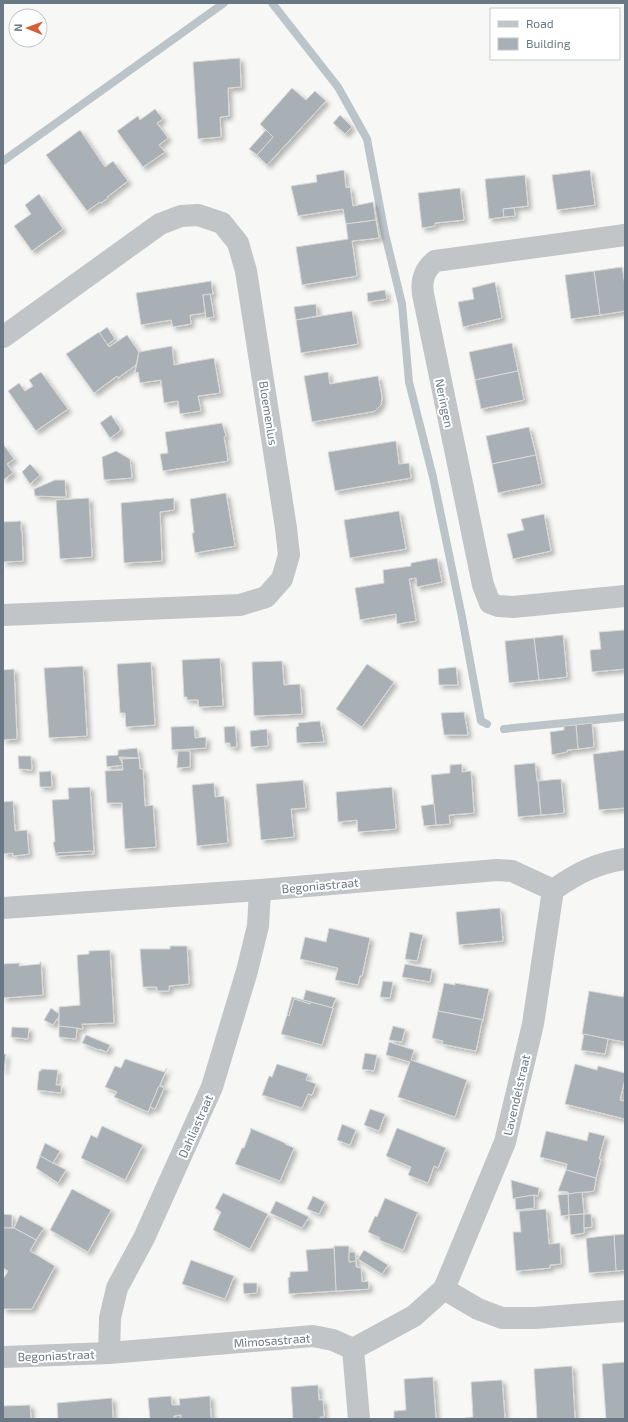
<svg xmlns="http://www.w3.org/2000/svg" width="628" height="1422" font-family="'Exo 2',sans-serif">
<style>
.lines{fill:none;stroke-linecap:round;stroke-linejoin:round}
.stream{stroke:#bbc4c9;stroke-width:8}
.building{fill:#a9b0b5;stroke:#d9d9d7;filter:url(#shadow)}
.street{stroke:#c1c5c8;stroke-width:22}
.labels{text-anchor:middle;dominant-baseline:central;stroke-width:4;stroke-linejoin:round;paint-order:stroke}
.street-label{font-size:12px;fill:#697884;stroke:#fff}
</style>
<defs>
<filter id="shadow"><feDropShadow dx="3.5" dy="3.5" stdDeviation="2" flood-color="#0004"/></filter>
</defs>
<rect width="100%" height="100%" fill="#f7f8f5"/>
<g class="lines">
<!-- stream -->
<g class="stream">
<path d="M272,3L338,87L367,139L385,234L402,304L409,382L433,477L462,617L481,721L487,724"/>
<path d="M3,161L224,3"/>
<path d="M504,729L625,717"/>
</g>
</g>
<!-- building -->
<g class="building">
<path d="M240,58L241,87L228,88L229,116L220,117L221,137L198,139L193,62Z"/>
<path d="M292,88L306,100L315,91L326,101L267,165L257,155L273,137L260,124Z"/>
<path d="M155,109L163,119L157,123L168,138L159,145L165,152L143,167L117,131L138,116L140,120Z"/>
<path d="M340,115L352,127L345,134L333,123Z"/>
<path d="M80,130L105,167L113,161L128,181L107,197L108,198L101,203L100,202L87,211L46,155Z"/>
<path d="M266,130L273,137L257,155L249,149Z"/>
<path d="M344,170L346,188L350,187L353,206L373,202L376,220L346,224L343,209L298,216L291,186L317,182L316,175Z"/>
<path d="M590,170L595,205L557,210L552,175Z"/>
<path d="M525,175L528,206L503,209L504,217L489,219L485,179Z"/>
<path d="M460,188L464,220L435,223V226L422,228L418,193Z"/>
<path d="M39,194L63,229L32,251L14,226L31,214L25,205Z"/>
<path d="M514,208L515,216L504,217L503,209Z"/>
<path d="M376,220L379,238L352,241L357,276L302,285L296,247L348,239L346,224Z"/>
<path d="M622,267L625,285V311L600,315L594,271Z"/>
<path d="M594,271L600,315L571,319L565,275Z"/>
<path d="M211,281L213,294L203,295L205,313L190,315L191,324L173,327L171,320L141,325L136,293Z"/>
<path d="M495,282L502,318L463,327L458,302L474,299L472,288Z"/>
<path d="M385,290L387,299L368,302L367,293Z"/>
<path d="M210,294L214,317L206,318L203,295Z"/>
<path d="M316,304L317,316L296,320L294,307Z"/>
<path d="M352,311L358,344L301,353L296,320Z"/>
<path d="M107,327L115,339L107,345L99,333Z"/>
<path d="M99,332L109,347L127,335L139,352L136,365L118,378L117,376L94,393L66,354Z"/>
<path d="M512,343L518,371L475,380L469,352Z"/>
<path d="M172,346L174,365L214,358L220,393L198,396L201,411L180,414L178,401L164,403L161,380L140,383L138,372L135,373L139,352Z"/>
<path d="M518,371L524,400L481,409L475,380Z"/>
<path d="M41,372L68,409L36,431L8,391L19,383L25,391L33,386L29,380Z"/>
<path d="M328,372L330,384L378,376L382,397L381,405L375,411L371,412L312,422L304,376Z"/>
<path d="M111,415L120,428V431L110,438L100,423Z"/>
<path d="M222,423L226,436L224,437L228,461L163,471L160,454L168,453L165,432Z"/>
<path d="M529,427L536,455L492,464L486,436Z"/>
<path d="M396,441L399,464L409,463L411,478L335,491L328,452Z"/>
<path d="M3,444L14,459L7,464L13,473L3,480Z"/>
<path d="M116,451L130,459L132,478L104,480L102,457Z"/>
<path d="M536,455L542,484L498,493L492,464Z"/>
<path d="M30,464L40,475L30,484L22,472Z"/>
<path d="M55,480H65L66,497L35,496L34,489Z"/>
<path d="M226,493L235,546L195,553L192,533H194L190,499Z"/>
<path d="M89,498L92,557L60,559L56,500Z"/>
<path d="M174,498V510L160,512L162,561L124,563L121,503Z"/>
<path d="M399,511L406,549L350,558L344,520Z"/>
<path d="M544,514L551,551L513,559L507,534L524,530L521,519Z"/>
<path d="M21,521V531H22L23,561L3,562V522Z"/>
<path d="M437,558L442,582L417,587L416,578L409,579L416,621L397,624L396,614L360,620L355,588L384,583L383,570L411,566V563Z"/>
<path d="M625,630V669L592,672L590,650L601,649L599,632Z"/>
<path d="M563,635L567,677L539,680L534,638Z"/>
<path d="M534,638L539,680L509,683L505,641Z"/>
<path d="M220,658L223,706L199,707L198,700H187V697H184L182,660Z"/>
<path d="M282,661L284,685L300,684L302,714L254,716L252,662Z"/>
<path d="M151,662L155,725L126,727L125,713H120L117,664Z"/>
<path d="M367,664L394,682L362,727L336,709Z"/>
<path d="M83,666L87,736L49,738L44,668Z"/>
<path d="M456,667L458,685H439L438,669Z"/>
<path d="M14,669L17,739L3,740V670Z"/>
<path d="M464,712L468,735H444L441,713Z"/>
<path d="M320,721L324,742L297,743L296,727L299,726L298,723Z"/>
<path d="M592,723L594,747L578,749L576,725Z"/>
<path d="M576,725L578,749L567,750V752L552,755L550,732L564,730V726Z"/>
<path d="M194,726L195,738L206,737V748L172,750L171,727Z"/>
<path d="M235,726L237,747H230V743H225L224,727Z"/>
<path d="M267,729L268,746L251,747L250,731Z"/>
<path d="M137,748L139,758L119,757L123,765L107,767L106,756L118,755V750Z"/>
<path d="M625,750V808L599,810L593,754Z"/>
<path d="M178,751H190V767L177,768Z"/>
<path d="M18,756H31L32,770L19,769Z"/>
<path d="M139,758L140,769H143L145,806L153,805L156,847L125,849L122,803H107L105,771L123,770L122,759Z"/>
<path d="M535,763L537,781H538L541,815L518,817L514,765Z"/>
<path d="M462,764V772L471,771L474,813L449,815L450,824L436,825L431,775L450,773V765Z"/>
<path d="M51,771L52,787H40L39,772Z"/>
<path d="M561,779L564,813L541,815L538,781Z"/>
<path d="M303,780L306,808L291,809L294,837L261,840L256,784Z"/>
<path d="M214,783L215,797L224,796L228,843L197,846L192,785Z"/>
<path d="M90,787L94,854H93L92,851L57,853V856H56L53,842H55L52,800L69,799L68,788Z"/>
<path d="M392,787L396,829L358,832L357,820L338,822L336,792Z"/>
<path d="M13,801L15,831L27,830L29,854L13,856V853L3,854V802Z"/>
<path d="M434,804L436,825L424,826L421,806Z"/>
<path d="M92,851L93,854L57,856V853Z"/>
<path d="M500,908L503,941L459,945L456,912Z"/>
<path d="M329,928L370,938L362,976H360L358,985L335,980L338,968L300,959L305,937L326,942Z"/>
<path d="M410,932L423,935L417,961L405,959Z"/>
<path d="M170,946H187L189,984L169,986V991H157V987H143L140,949H170Z"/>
<path d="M110,950L114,1023L82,1024L83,1029L59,1026V1007L80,1005L77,955L89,954V951Z"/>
<path d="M40,962H41L43,995L3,998V964L20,963L19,966L40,964Z"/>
<path d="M405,964L432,969L430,982L402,977Z"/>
<path d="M383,981L393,982L390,998L380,997Z"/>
<path d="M444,983L455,985V983L489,989L483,1019L484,1020L438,1011Z"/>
<path d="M625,989V1042L582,1034L589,991L623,997Z"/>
<path d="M306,990L336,998L332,1008L303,1000Z"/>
<path d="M292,997L303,1000L311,1002L310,1004L294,999L289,1016L287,1015Z"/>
<path d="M294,999L310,1004L311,1002L333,1008L322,1045L281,1034L287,1015L289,1016Z"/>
<path d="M51,1008L59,1014V1016L53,1025L44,1020Z"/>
<path d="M438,1011L484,1020L482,1021L476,1051L442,1044L443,1041L432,1038Z"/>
<path d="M59,1026L77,1028L76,1039L59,1037Z"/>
<path d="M393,1026L405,1029L402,1042L389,1040Z"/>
<path d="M12,1027L29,1028L28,1039L11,1037Z"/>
<path d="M584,1034L608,1039L605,1054L581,1050Z"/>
<path d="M86,1035L110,1045L107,1052L99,1049V1050L82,1043Z"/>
<path d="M389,1042L414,1050L411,1060L467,1080L455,1117L398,1097L410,1062L386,1055Z"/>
<path d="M365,1053L377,1055L374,1071L362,1069Z"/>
<path d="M3,1054H6L4,1071H3Z"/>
<path d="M125,1059L164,1072L167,1068L160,1085L167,1088L166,1089L159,1086L148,1112L114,1097L117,1092L105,1087L115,1066L121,1068Z"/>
<path d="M277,1064L308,1074L306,1080L316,1084L312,1095L308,1094L302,1108L262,1095L269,1076L272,1077Z"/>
<path d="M575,1064L597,1070L598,1066L625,1073V1079L620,1100L625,1101V1119L565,1104Z"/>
<path d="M41,1069L58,1070L56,1085H61V1093L37,1090L39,1071H41Z"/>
<path d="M159,1086L164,1088L155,1109L150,1107Z"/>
<path d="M370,1109L385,1114L379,1131L364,1125Z"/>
<path d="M342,1124L356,1130L350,1145L337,1140Z"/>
<path d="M102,1126L143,1145L125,1180L81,1158L91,1135L97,1138Z"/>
<path d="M250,1128L285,1143V1144L294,1148L280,1181L235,1164L242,1148H244L251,1130Z"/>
<path d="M397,1128L446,1148L438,1168L434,1166L428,1183L408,1175L411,1167L386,1156Z"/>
<path d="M546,1131L587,1141L589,1132L605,1136L599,1159H601L596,1178L566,1170L567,1164L540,1157Z"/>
<path d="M45,1143L60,1151L53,1163L40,1156Z"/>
<path d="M40,1156L66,1170L58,1183L36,1168Z"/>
<path d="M566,1170L596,1178L594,1191L568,1194V1192L558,1191Z"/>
<path d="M511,1180L539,1188L538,1196L534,1195L513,1199Z"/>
<path d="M72,1189L111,1210L88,1252L50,1230Z"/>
<path d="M582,1192L584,1214L569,1215L568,1194Z"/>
<path d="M223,1193L268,1214L250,1249L213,1230L221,1212L215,1208Z"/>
<path d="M568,1194L569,1215L561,1216L558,1195Z"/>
<path d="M534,1195V1208L516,1210L515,1198Z"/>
<path d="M313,1196L325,1202L319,1214L307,1209Z"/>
<path d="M385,1198L419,1213L417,1214L403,1250L379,1240L380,1238L368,1232L375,1216L377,1217Z"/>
<path d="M276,1201L309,1217L302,1228L270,1213Z"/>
<path d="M546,1209L549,1244L560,1243L561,1264L550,1265V1268L516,1271L513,1232H521L519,1211Z"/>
<path d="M3,1214L12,1215V1228H3Z"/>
<path d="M584,1214V1233L571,1235L569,1215Z"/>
<path d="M584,1214H591L592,1227L584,1228Z"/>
<path d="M20,1215L44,1228L36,1240L14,1228Z"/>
<path d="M3,1228H14L36,1240L30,1251L55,1266L32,1309H3V1279L8,1271L3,1268Z"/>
<path d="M625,1234V1270L616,1271L614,1235Z"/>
<path d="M614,1235L616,1271L589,1273L586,1238Z"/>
<path d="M334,1246H349V1262L356,1261V1267L361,1268L362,1282L368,1281L369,1289L336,1291Z"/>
<path d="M334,1248L336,1291L289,1294L288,1278L290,1277V1272L308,1271L306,1250Z"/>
<path d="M364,1250L388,1265L382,1274L358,1259Z"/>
<path d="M349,1252H355L356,1261L349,1262Z"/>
<path d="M191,1260L234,1276L225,1299L182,1284Z"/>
<path d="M243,1283H257V1293L244,1294Z"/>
<path d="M625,1362V1419H606L602,1364Z"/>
<path d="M572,1366L575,1419H537L534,1369Z"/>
<path d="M433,1377L436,1419H394V1411L406,1410L404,1379Z"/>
<path d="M502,1380L505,1419H465V1418L473,1417L471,1382Z"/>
<path d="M318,1385L319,1400H323L324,1417H320V1419H293L291,1387Z"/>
<path d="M171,1396L172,1405H180L179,1399L210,1396L211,1419H181V1415L174,1416V1419H150L148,1398Z"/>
<path d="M112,1398L113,1419H58L57,1403Z"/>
<path d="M30,1405L31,1419H3V1406Z"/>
</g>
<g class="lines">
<!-- street -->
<g class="street">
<path d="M625,235L435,261C424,270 421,280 423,294L483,585L490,603L498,606L513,607L625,596"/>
<path d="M3,337L160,224L181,216L198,215L222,223L238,243L246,271L286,528L289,555L282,579L266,597L240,605L3,615"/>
<path d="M3,908L260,890L497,870L512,871L553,890C576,874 596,863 625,859"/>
<path d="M444,1289L505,1142L533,1024L553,890"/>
<path d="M353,1349L414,1316L444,1289L478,1309L502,1318H535L625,1311"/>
<path d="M353,1349L359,1419"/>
<path d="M109,1353L110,1318L117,1288L144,1238L212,1087L247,971L258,926L260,890"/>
<path d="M3,1357L109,1353L313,1336L333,1340L353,1349"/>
</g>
</g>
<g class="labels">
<!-- street labels -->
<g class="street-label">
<text transform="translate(445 403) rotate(78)">Neringen</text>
<text transform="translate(269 413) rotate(81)">Bloemenlus</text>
<text transform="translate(320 885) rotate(-5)">Begoniastraat</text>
<text transform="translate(516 1095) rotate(-77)">Lavendelstraat</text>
<text transform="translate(195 1126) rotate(-66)">Dahliastraat</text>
<text transform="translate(272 1340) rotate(-4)">Mimosastraat</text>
<text transform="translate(56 1355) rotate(-2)">Begoniastraat</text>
</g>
</g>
<!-- border -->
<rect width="628" height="1422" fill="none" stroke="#697884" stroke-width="8"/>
<!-- legend -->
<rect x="490" y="8" width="130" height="52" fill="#ffffff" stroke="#c3c9ce"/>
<rect x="498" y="21" width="20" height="6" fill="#c1c5c8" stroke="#c3c9ce"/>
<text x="526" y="28" font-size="12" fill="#697884">Road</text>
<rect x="498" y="38" width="20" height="12" fill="#a9b0b5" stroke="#c3c9ce"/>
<text x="526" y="48" font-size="12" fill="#697884">Building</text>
<!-- north arrow -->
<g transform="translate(28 28) rotate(271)"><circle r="19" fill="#ffffff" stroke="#c3c9ce"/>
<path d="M0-3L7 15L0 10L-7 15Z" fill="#d75d36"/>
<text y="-6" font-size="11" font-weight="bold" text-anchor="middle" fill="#697884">N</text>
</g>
</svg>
